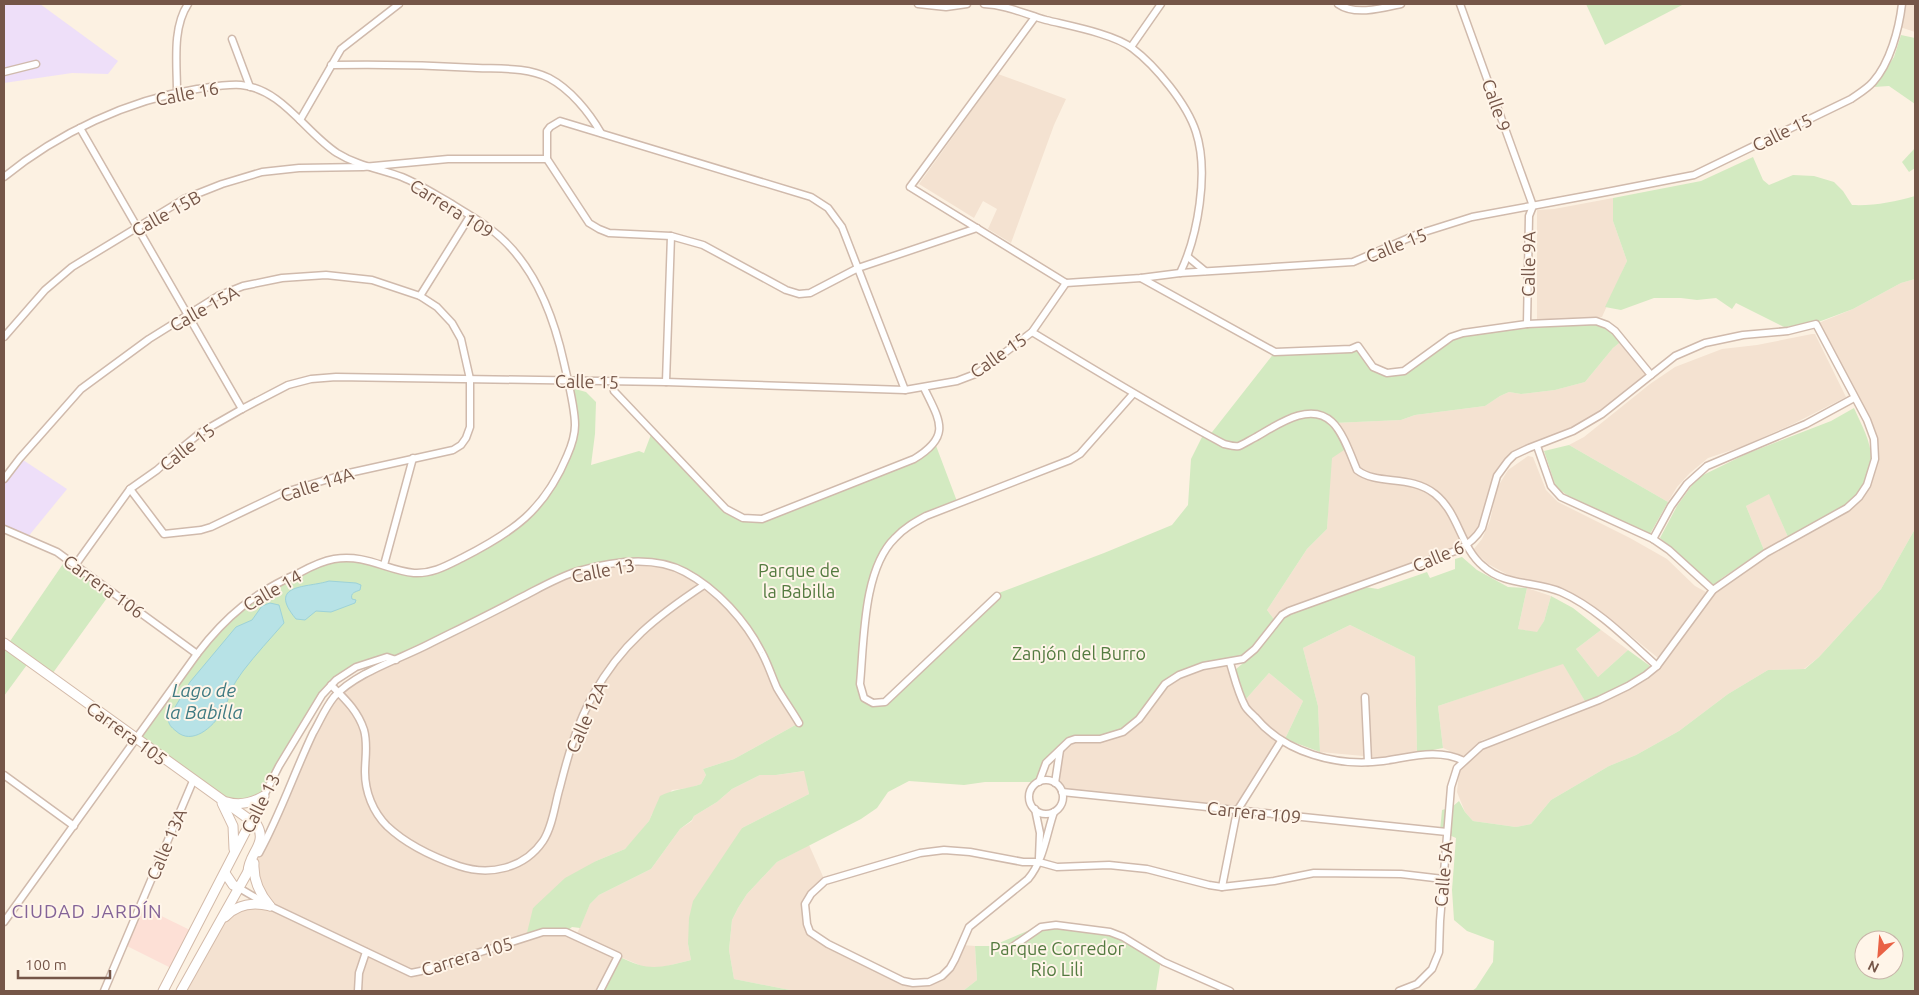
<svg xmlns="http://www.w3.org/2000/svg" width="1919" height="995" font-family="Ubuntu,sans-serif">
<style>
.residential{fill:#f4e2d1}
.commercial{fill:#fde0d6}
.education{fill:#eedff9}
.green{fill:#d3eac1;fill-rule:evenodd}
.water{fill:#b7e2e6;stroke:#9dd2d8}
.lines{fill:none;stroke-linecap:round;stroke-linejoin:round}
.street-casing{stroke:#d0baac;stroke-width:9}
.secondary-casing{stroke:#d3baa9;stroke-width:11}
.street{stroke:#fff;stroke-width:6}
.secondary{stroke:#fff;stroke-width:9}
.labels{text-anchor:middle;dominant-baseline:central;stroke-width:4;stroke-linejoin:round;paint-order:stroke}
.street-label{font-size:18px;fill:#755648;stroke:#fff5e9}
.park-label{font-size:18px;fill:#547b40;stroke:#fff5e9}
.water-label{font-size:19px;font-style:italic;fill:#3f7a82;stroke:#fff5e9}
.neighbourhood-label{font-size:19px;letter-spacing:1px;fill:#846498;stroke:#fff5e9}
</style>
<rect width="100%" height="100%" fill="#fcf1e2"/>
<!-- residential -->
<g class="residential">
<path d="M1902,4H1915V32L1900,27Z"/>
<path d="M998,74L1066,99L1054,125L1011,243L988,229L997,209L983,201L974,218L919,184Z"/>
<path d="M1613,198V221L1627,261L1602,317L1537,321V210L1554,209Z"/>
<path d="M1915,279V529L1881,589L1819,657L1804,669L1768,670L1728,694L1679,731L1636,755L1609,766L1551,800L1531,824L1516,827L1473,821L1465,812L1457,792L1459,771L1472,753L1571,712L1646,675L1713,590L1766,553L1847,508L1872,470L1874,439L1816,324L1853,309L1901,283Z"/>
<path d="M1812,334H1815L1846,397L1795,423L1744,446L1708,458L1690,473L1677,487L1668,502L1569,445L1584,437L1650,384L1675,367L1722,349L1757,345Z"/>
<path d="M1623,340L1651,375L1573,431L1514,455L1502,468L1485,519L1471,542L1289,611L1276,622L1267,610L1307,549L1327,529L1333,423L1401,420L1415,415L1485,406L1500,396L1509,392L1521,394L1555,390L1585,382L1613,348Z"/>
<path d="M1528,456L1533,457L1546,490L1558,502L1630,538L1667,559L1695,586L1706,592L1658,658L1614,622L1577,596L1544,583L1512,577L1488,564L1473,550L1482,539L1490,521L1497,488L1508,470Z"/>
<path d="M1769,493L1788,537L1764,550L1746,506Z"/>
<path d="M613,564L669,565L704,585L743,623L799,723L734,759L703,769L706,775L701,784L689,788L672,790L652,814L649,821L638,835L625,849L596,861L533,908L543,932L576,936L590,904L599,895L651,869L680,829L692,821L694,816L717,802L732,789L760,775H776L805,771L809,794L742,828L688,944L691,960L659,968L644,967L618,956L600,991H181L220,922L264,898L254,862L323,715L343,688L577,571Z"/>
<path d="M1527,588L1551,596L1544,621L1537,633L1518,629Z"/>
<path d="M1350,625L1415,657L1417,753L1385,758L1320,752L1318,706L1303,648Z"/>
<path d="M1601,630L1628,650L1598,677L1576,649Z"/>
<path d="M1230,663L1245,706L1281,741L1237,811L1061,789L1055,783L1060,749L1165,684L1203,666Z"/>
<path d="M1563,663L1586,703L1523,728L1482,740L1466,758L1443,748L1438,706Z"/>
<path d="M1269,673L1303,701L1285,739L1261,721L1246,704V699Z"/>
<path d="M809,845L825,881L805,904L810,932L913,983L942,976L962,945L975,946L977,980L963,991H795L734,979L729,950L732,920L738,908L747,894L777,862Z"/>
</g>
<!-- commercial -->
<path class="commercial" d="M139,905L194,932L175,970L125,945Z"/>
<!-- education -->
<g class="education">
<path d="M4,4H40L118,61L108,74L72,73L4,83Z"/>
<path d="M20,458L67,489L27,538L4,529V479Z"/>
</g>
<!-- green -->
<g class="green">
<path d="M1586,4H1684L1605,45Z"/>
<path d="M1901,35L1915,38V104L1889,86L1874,87L1894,57Z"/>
<path d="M1915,148V168L1909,172L1902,162Z"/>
<path d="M1753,157L1763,180L1769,185L1793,175L1814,176L1834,182L1843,191L1852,205C1874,206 1894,202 1915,196V279L1901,283L1853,309L1821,321L1799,326L1784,327L1736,303L1732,309L1716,298L1697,300L1681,298H1654L1621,310L1605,307L1627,261L1613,221V198L1701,181Z"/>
<path d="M1596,321L1607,325L1623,340L1613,348L1585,382L1555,390L1521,394L1509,392L1500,396L1485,406L1415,415L1401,420L1334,423L1347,448L1332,458L1327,529L1307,549L1267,610L1276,622L1243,659L1203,666L1165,684L1139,719L1112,736L1075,739L1052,756L1039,782H985L964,785L909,781L888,792L877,808L861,819L777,862L747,894L738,908L732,920L729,950L734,979L795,991H600L618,956C649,972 659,968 691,960L688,944L689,918L693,901L742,828L809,794L804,771L776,775H760L732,789L717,802L694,816L692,820L680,829L651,869L599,895L590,904L580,928L572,927L566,932L526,937L533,908L565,878L596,861L625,849L649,821L660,796C673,789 687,789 701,784L706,775L703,769L734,759L799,723L743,623L717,595L685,572L637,562L577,571L396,660L386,657L356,667L322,695L264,796L229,803L135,739L210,637L236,610L314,566L349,558L413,573L432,572L498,540L533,511L559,473L575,426L568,387L586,392L596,402L595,434L591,465L639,451L644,453L652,432L726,509L743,518L762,519L914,460L935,443L958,504L926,516L894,539L870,587L860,684L864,698L885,702L996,594L1104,553L1172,525L1188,505L1191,459L1204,433L1209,436L1275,352L1358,346L1373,367L1387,373L1404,371L1451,337L1527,324Z"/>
<path d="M1854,408C1861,424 1873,444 1871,463C1866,504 1820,521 1788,537L1769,494L1746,506L1764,550L1722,578L1714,586L1660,538L1677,506L1697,478L1746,454L1831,421Z"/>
<path d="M1569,445L1668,502L1650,534L1575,501L1556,487L1544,451Z"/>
<path d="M1915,529V991H1472L1476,988L1493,962L1494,941L1467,931L1454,920L1452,890L1456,838L1440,831L1442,810L1452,807L1459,801L1465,812L1473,821L1516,827L1531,824L1551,800L1609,766L1636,755L1679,731L1728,694L1768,670L1805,669L1819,657L1881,589ZM1864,940H1894V970H1864Z"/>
<path d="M1462,557L1477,570L1508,587L1527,588L1518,629L1537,632L1544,621L1551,596L1573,608L1601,630L1576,649L1598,677L1628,650L1650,666C1633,684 1608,694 1586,703L1563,664L1438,706L1443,748L1417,753L1415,657L1350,625L1303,648L1318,706L1320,752L1285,739L1303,701L1269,673L1246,699L1235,670L1256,652L1285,616L1365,587L1378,589L1427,572L1430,578L1455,569V559Z"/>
<path d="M67,558L112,591L50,677L29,662L4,696V650Z"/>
<path d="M1044,924L1100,930L1161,959L1156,991H963L977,980L975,946H992Z"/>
</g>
<!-- water -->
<g class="water">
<path d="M329,581L356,583L361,585L360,590C355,592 350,593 352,599L356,600L355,603L331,612L316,611L305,620L296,619C266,583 308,588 329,581Z"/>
<path d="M270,603L279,605L284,623C270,639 256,654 243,671C239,677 234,683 231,691C228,698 227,705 222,712C213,727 192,746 176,731C171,727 169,725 168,719L190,682L236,627L252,620L262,606Z"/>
</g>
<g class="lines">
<defs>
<g id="street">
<path d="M918,4L946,7L967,4"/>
<path d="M984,4C1006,5 1025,14 1046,20C1070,26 1114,34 1132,48C1156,66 1187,104 1196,132C1209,172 1198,236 1180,273"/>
<path d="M1338,4C1355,16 1383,8 1401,4"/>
<path d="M1460,4L1533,206"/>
<path d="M1035,17L910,187L1066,283"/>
<path d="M232,39L250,87"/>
<path d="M1131,47L1161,4"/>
<path d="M331,65C380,64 428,65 477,68C501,69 527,67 549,78C570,89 589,112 601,133"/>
<path d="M4,72L36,64"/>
<path d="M177,92C177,64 172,28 188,4"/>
<path d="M300,120L341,49L399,4"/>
<path d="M80,128L242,409"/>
<path d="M4,177C58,133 128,100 197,89C211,87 226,84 241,85C282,89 305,132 337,153C358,166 380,169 402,177C419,184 436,195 452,204C464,212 477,219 489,228C532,259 553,313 564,363C568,381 575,408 575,425C575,435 571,447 567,456C544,511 513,532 462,558C446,566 432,574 414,573C385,570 367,554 334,559C322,561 310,567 299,573C255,592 226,616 197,654L4,922"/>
<path d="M1188,257L1205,271"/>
<path d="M1141,278L1275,352L1351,349L1358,346L1373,367L1387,373L1404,371L1451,337L1463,333L1527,324L1596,321L1607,325L1615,331L1651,375"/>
<path d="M1066,283L1141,278L1180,273L1353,262L1418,234L1472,217L1612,191L1694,175L1851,99C1858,94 1867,89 1873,82C1890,63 1899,29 1902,4"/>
<path d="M420,296L470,216"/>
<path d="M1527,324L1529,216L1533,206"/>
<path d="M1032,332C1095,370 1158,409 1224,444C1229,445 1233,447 1239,446C1244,444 1250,440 1256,437C1277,425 1310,401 1332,422C1343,432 1351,456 1357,470C1378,486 1410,474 1435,494C1459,513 1460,547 1483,566C1504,586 1536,581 1561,592C1597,608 1628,640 1657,666"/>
<path d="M4,337L45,290L72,267L184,199L222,184L262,172L299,168L363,167L448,159H547"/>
<path d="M612,381L614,391L726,509L743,518L762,519L914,459C952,436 940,421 924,388"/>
<path d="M666,382L671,236"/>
<path d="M905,390L842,227L828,208L811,197L560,121L550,127L547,131V159L589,223L599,229L609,233L671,236L703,245L786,290L799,294L810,293L858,268L977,228"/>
<path d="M1537,446L1551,486L1561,497L1653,539L1669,550L1713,590"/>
<path d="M4,479L20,458L81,389L149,339L218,296L243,286L282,278L326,275L372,280L420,296L437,307L452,323L461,339L470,379V427L466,438L461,445L453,450L349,473L282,493L211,527L201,530L164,534L130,489"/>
<path d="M4,529L57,552L197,654"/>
<path d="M1653,539L1671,506L1687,484L1707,466L1806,424L1854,398"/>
<path d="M76,564L130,489L157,470L178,451L200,433L242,409L288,385L311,379L336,377L666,382L905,390L957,381L978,373L1032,332L1066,283"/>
<path d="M384,565L413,458"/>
<path d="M997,596L885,702L873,703L864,698L860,684C864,641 863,569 895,538C904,528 915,522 926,516L1070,460L1080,454L1133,394"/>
<path d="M1230,663C1234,676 1238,693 1245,706C1247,710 1252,714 1255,717C1285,753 1337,767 1383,761C1411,757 1438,748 1464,761"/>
<path d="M331,685C345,699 358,711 364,730C368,744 365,758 365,772C365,792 373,812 387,826C407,845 433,857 459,866C489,876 524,869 543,841C553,826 555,803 560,787C568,755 577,724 593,695C621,644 657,616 704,585"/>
<path d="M1365,697L1368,762"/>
<path d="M4,775L74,826"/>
<circle cx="1046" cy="797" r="17"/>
<path d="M1039,782L1046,763L1069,741L1075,739H1100L1123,732L1139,719L1165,684L1179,675L1203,666L1243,659L1255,649L1282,615L1289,611L1458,550C1469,544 1476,538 1482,528L1497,476L1508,461L1514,455L1529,448L1573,431L1602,414L1675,356L1705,343L1743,335L1788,331L1816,324L1867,420L1874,439L1875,459L1867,485L1859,497L1847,508L1766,553L1713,590L1657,666L1646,675L1628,686L1599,700L1481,746L1457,768L1451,787L1440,921L1439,952L1432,969L1417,984L1399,991"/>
<path d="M1055,783L1060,750"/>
<path d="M1062,792L1447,832"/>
<path d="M1035,809L1040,833L1039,858"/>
<path d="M1054,812C1046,835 1044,860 1028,879L969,927L955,959L950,968L942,976L929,982L913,983L903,981L828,944L810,932L807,924L805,904L811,894L825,881L920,853L944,850L970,852L1023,862H1039L1057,867L1109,865L1147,869L1209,885L1222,887L1274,881L1314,873L1401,874L1443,879"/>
<path d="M251,821L279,766L322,695L336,680L356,667L387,657L396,660"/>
<path d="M259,853C280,815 294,773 313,733C320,721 325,708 334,697C355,673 400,659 429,644C459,629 490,614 520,598C538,589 558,577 578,571C610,562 654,555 685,572C717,589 746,621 762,653C768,664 772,677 777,688C784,700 792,711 799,723"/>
<path d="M1222,887L1237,811L1281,741"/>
<path d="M239,888L270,906L411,973L421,971L543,932H566L618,956L600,991"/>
<path d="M1005,952L1041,927L1056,925L1110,932L1123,937L1164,962L1230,991"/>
<path d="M104,991L193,781"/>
<path d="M358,991L359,973L366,952"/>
</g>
<g id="secondary">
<path d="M4,643L257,825C268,844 248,854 248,872"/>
<path d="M227,802C240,806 252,803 264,796"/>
<path d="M222,803L233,826L234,849"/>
<path d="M254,863C253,880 259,893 270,906"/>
<path d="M225,873L233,885L239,888"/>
<path d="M225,917C237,904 254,902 270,906"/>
<path d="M163,991L251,821"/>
<path d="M181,991L250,868"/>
</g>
</defs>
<!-- street casing -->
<use href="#street" class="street-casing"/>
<!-- secondary casing -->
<use href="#secondary" class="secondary-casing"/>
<!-- street -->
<use href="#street" class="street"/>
<!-- secondary -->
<use href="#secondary" class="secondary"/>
</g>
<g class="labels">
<!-- street labels -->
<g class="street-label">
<text transform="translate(187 93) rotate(-11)">Calle 16</text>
<text transform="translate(1497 105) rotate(71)">Calle 9</text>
<text transform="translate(1782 132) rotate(-26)">Calle 15</text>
<text transform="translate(452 208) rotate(32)">Carrera 109</text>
<text transform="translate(166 213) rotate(-29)">Calle 15B</text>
<text transform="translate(1396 245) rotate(-22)">Calle 15</text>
<text transform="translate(1528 264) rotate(-89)">Calle 9A</text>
<text transform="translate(204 308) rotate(-29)">Calle 15A</text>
<text transform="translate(998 355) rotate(-35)">Calle 15</text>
<text transform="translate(587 381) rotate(1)">Calle 15</text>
<text transform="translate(187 447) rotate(-38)">Calle 15</text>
<text transform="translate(317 484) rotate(-18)">Calle 14A</text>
<text transform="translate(1438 556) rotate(-23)">Calle 6</text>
<text transform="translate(603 570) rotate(-11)">Calle 13</text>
<text transform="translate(104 586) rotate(36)">Carrera 106</text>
<text transform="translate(272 590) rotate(-30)">Calle 14</text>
<text transform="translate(586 717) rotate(-66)">Calle 12A</text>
<text transform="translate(127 733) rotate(36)">Carrera 105</text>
<text transform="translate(260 803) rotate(-63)">Calle 13</text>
<text transform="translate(1254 812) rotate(6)">Carrera 109</text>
<text transform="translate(166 844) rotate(-67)">Calle 13A</text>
<text transform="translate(1443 874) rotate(-85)">Calle 5A</text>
<text transform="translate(467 956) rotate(-17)">Carrera 105</text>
</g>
<!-- park labels -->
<g class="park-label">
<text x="799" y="570">Parque de<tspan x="799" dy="21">la Babilla</tspan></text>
<text x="1079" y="653">Zanjón del Burro</text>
<text x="1057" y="948">Parque Corredor<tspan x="1057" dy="21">Rio Lili</tspan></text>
</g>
<!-- water labels -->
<g class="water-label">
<text x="204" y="690">Lago de<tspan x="204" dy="22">la Babilla</tspan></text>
</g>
<!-- neighbourhood labels -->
<g class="neighbourhood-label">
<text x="87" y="911">CIUDAD JARDÍN</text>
</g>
</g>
<!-- border -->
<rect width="1919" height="995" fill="none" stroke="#755648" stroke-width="10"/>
<!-- north arrow -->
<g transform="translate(1879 955) rotate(206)"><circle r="24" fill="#fff5e9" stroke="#c8b5a9"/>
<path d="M0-4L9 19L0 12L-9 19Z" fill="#e96245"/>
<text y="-8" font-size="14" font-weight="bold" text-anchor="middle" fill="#755648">N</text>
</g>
<!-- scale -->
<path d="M18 970v8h92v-8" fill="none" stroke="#755648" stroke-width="2.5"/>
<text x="25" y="970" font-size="15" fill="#755648" stroke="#fff5e9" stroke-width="4" paint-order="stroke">100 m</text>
</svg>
